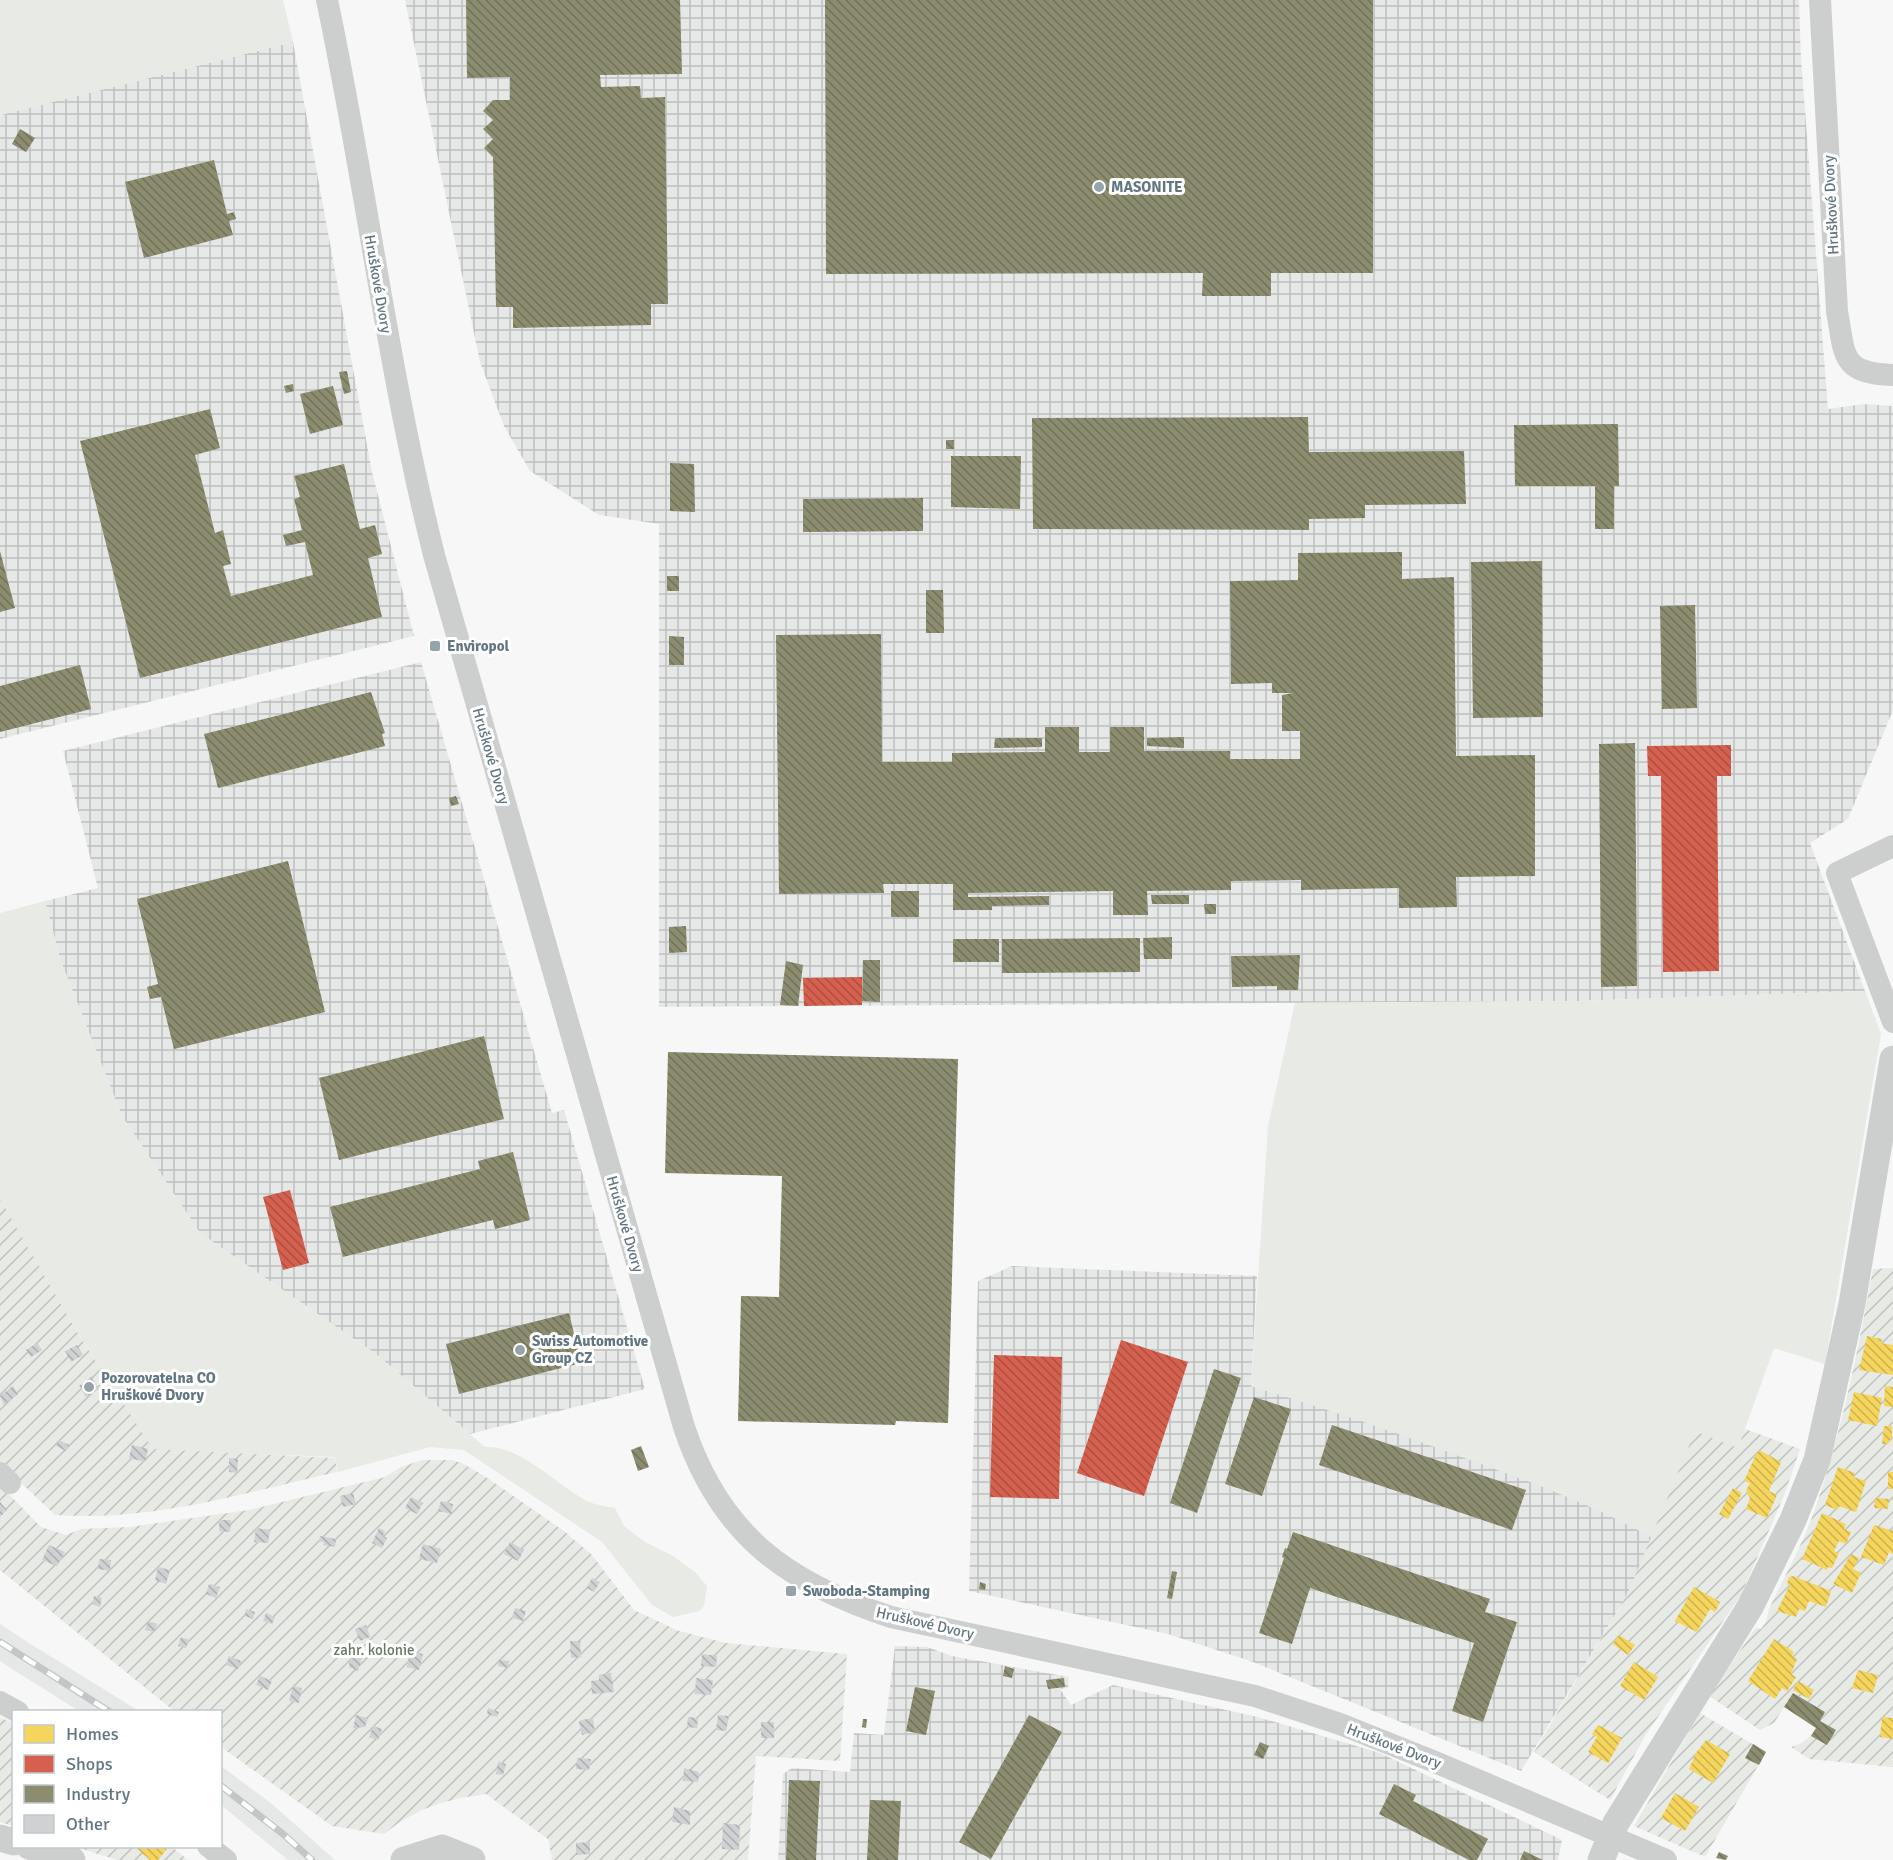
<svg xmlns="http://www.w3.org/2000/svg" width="1893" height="1860" font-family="Signika,sans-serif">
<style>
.built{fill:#e6e8e7}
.industrial{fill:url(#industrial-grid)}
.grass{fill:#e7eae5}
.garden{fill:url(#garden-furrows)}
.homes{fill:url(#homes-back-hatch)}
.shops{fill:url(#shops-back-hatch)}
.industry{fill:url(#industry-back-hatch)}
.building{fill:url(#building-back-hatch)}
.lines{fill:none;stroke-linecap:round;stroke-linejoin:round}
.minor{stroke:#cdcfcf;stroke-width:22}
.tertiary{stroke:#cdcfcf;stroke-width:27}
.rail-casing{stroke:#c3c5c7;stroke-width:7}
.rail{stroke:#fff;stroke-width:4.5;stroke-dasharray:14;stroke-linecap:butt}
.poi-dot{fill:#96a3aa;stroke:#fff;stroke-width:2}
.labels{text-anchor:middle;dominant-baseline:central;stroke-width:6;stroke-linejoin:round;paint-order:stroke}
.poi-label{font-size:15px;font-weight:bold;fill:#627681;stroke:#fff;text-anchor:start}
.street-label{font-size:15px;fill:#627681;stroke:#fff}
.park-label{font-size:15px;fill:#677962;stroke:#fff}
</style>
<defs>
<pattern id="industrial-grid" width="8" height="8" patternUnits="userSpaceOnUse" patternTransform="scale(1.5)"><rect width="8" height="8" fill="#e6e8e7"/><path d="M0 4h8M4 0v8" fill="none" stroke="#bec1c1"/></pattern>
<pattern id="garden-furrows" width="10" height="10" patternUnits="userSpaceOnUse" patternTransform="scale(1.5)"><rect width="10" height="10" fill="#e7eae5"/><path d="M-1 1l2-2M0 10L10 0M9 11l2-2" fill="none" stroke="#bfc2bf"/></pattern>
<pattern id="homes-back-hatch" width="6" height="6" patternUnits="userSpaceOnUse" patternTransform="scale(1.5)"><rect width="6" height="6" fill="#f6d55c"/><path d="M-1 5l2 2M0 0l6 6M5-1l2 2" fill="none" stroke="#cbb151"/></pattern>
<pattern id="shops-back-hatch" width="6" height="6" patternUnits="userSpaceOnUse" patternTransform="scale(1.5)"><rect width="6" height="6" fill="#d6604d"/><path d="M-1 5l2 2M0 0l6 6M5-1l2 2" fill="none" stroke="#a85144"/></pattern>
<pattern id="industry-back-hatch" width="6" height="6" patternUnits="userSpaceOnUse" patternTransform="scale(1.5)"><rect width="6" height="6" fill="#8c8c6e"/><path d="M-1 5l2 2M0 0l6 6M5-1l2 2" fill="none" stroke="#70725c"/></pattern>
<pattern id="building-back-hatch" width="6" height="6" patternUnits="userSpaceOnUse" patternTransform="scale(1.5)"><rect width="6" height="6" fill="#cfd1d2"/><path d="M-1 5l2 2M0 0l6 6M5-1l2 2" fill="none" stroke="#abaeb0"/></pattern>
</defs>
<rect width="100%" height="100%" fill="#f7f7f7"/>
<!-- built -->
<g class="built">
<path d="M0,1624L29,1643L139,1711H79L12,1669L0,1661Z"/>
<path d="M221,1766L272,1804L335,1860H288L221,1805Z"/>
</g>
<!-- industrial -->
<g class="industrial">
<path d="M405,0H1799L1801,58L1828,409L1864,404L1893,406V710L1848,819L1810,843L1865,991L1578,1001L659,1007V524L599,515L530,471L504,426L480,362Z"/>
<path d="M293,42L372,472L414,636L0,739V115Z"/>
<path d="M421,662L552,1113L564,1110L645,1389L470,1434L376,1354L200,1233L122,1116L60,959L45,901L98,888L63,751Z"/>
<path d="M1012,1266L1257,1276L1251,1386L1347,1415L1530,1481L1600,1509L1653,1538L1628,1593L1521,1771L1253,1662L1168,1634L969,1591L978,1281Z"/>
<path d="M895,1646L927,1647L952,1656L1069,1677L1068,1688L1060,1689L1071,1705L1113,1685L1258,1717L1380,1753L1562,1840L1558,1860H778L783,1774L792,1768L850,1772L854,1733L884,1735Z"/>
</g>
<!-- grass -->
<g class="grass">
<path d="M0,0H283L293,42L0,115Z"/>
<path d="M45,901L60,959L122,1116L200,1233L376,1354L485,1447C520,1445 557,1485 587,1501C595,1505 606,1506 615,1508L624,1526L645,1542L673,1556L695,1572L707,1586L704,1606L699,1611L673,1617L652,1605L602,1542L464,1450L430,1447L338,1472L335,1457L153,1450L81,1338L0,1201V913Z"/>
<path d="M1865,991L1881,1034L1825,1364L1774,1348L1738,1448L1695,1431L1653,1538C1591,1504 1526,1480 1459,1456C1390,1430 1321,1407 1251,1386L1268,1126L1295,1003L1578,1001Z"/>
</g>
<!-- garden -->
<g class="garden">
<path d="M0,1199L80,1337L153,1449L335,1458L337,1472C245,1493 151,1522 55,1515L0,1463Z"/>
<path d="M1893,1268V1767L1809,1759L1791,1747C1810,1743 1816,1728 1825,1712L1793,1693L1774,1723L1760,1730L1709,1696L1756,1627L1761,1629L1766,1622L1769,1609C1784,1577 1803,1544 1815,1509C1842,1431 1858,1351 1873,1269Z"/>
<path d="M1745,1429L1800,1449L1784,1496L1741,1595L1645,1736L1610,1800L1534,1752L1628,1593L1695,1431L1738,1448Z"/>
<path d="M422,1460H451L462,1463L489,1479L564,1531L592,1555L634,1610L679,1631L726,1643L847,1654L840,1761L756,1756L748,1860H552L548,1839L486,1794C444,1800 418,1807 384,1834L332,1826L221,1747L220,1712L174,1711L0,1570V1485L41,1527L66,1535L81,1529L129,1527L249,1510L385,1477L401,1467Z"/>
<path d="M1700,1713L1766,1752L1705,1857L1634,1826Z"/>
<path d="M0,1718L13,1722V1826L0,1822Z"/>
<path d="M75,1847H172L188,1860H117Z"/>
</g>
<!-- homes -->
<g class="homes">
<path d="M1867,1336L1882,1339L1881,1343L1893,1345V1375L1859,1370Z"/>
<path d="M1885,1386L1893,1387V1407L1884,1406Z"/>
<path d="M1854,1392L1882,1398L1877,1426L1848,1420Z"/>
<path d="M1884,1426H1892V1437L1888,1444H1882Z"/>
<path d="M1761,1451L1781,1462L1769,1491L1777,1495L1767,1518L1746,1509L1750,1498L1746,1491L1750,1483L1744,1481L1757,1452Z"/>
<path d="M1838,1467L1855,1473L1853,1477L1866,1481L1856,1512L1839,1506L1837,1510L1825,1505Z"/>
<rect x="1888" y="1472" width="5" height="17"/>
<path d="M1733,1488L1742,1493L1728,1519L1719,1514Z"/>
<path d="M1875,1498L1889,1499L1888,1509L1874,1508Z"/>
<path d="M1822,1513L1846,1524L1844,1529L1851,1532L1846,1544L1839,1541L1834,1551L1839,1553L1832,1568L1828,1567L1827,1570L1802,1559Z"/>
<path d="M1874,1525L1893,1531V1554L1889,1552L1884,1565L1861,1557Z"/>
<path d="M1851,1554L1859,1558L1853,1569L1861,1573L1852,1593L1833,1584Z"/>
<path d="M1793,1576L1831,1591L1826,1607L1809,1601L1805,1611L1799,1609L1796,1617L1777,1611L1790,1585L1787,1584L1789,1577Z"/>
<path d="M1694,1587L1720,1602L1715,1612L1710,1609L1697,1632L1675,1621Z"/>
<path d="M1619,1635L1635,1645L1628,1655L1613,1644Z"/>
<path d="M1774,1639L1794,1652L1792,1656L1797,1659L1791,1674L1796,1677L1787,1691L1782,1688L1775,1699L1748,1681Z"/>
<path d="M1634,1662L1658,1677L1644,1700L1620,1686Z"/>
<path d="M1858,1670L1878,1675L1873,1693L1852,1688Z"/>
<path d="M1798,1681L1814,1690L1809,1699L1793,1690Z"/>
<path d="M1882,1717L1893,1718V1739L1880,1737Z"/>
<path d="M1598,1725L1622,1738L1608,1763L1588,1752L1597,1737L1592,1734Z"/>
<path d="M1706,1740L1730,1754L1713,1783L1689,1769L1696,1753Z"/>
<path d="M1675,1793L1699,1807L1685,1831L1661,1818Z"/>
<path d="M134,1846H164L167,1849L158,1860H150Z"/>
</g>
<!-- shops -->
<g class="shops">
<path d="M1731,745V776H1717L1719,971L1663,972L1661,776H1648L1647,746Z"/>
<path d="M862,977V1005L804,1006L803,978Z"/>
<path d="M290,1190L309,1263L283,1270L263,1197Z"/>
<path d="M1121,1340L1188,1362L1144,1496L1077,1473Z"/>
<path d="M994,1355L1062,1357L1059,1499L990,1497Z"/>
</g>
<!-- industry -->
<g class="industry">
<path d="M466,0H680L682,74L600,75L601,87L640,86L641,98L665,97L668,304H651V325L513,328V307H496L493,157L484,148L493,139L483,129L493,120L483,111L493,100H510V77L467,78Z"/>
<path d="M825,0H1373V273H1271V296H1202L1203,273L826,274Z"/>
<path d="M20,129L35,138L26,152L12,144Z"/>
<path d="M214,160L227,214L234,212L236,219L229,221L233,235L144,258L125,182Z"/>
<path d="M347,371L351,392L344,394L339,372Z"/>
<path d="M293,384L294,391L286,393L284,386Z"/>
<path d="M333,386L343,425L310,434L300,394Z"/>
<path d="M210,409L220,448L195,455L215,533L223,530L231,564L223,566L231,596L313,575L305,542L286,546L283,535L302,530L294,499L300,497L294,476L344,464L360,529L375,525L382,554L368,558L382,617L140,678L80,441Z"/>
<path d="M1308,417L1309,452L1464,451L1466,504L1365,505V518L1309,519V530L1033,529L1032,418Z"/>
<path d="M1618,424L1619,486H1614V529H1595V486H1515L1514,425Z"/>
<rect x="946" y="440" width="8" height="9"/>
<path d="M951,456H1021L1020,509L951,507Z"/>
<path d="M670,463L694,464L695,512L670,511Z"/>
<path d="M923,498V531L803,532V499Z"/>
<path d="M0,551L15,608L0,612Z"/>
<path d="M1402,552V579L1454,577L1456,756L1535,755V876L1456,877L1457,907L1399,908V888L1301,890V880L1231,881V890L1147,891L1148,915H1113V891L968,893V897L1049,896V905L992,906V910H953V884H883L884,893L779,894L776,635L881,634L882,762H952V753L1045,752V727H1079V752H1110V727H1144V751H1230V759H1300V731H1282V695L1293,693H1272V683L1231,684L1230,581L1298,580V553Z"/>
<path d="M1542,561L1543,717L1473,718L1471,562Z"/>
<rect x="667" y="576" width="12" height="15"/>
<path d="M926,590H943L944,633H926Z"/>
<path d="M1695,605L1697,708L1662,709L1660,606Z"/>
<path d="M669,636L684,637V665H669Z"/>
<path d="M80,665L91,709L0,732V686Z"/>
<path d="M371,692L385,733L382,734L385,746L218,788L204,734Z"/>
<path d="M1184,737V748L1147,746V738Z"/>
<path d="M995,738H1042V747L994,748Z"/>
<path d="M1635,743L1637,986L1601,987L1599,744Z"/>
<path d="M456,796L459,804L451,806L449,798Z"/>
<path d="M288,861L325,1012L174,1049L161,997L150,999L147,987L158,984L137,899Z"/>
<rect x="891" y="891" width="28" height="26"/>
<path d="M1151,895H1189V904H1152Z"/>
<path d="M1204,904H1216V914H1205Z"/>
<path d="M686,926L687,952L669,953V927Z"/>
<path d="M1172,937V959H1144L1143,938Z"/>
<path d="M1140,938V972L1002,973V939Z"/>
<rect x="953" y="939" width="46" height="23"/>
<path d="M1300,955L1298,990H1277V986L1232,987L1231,956Z"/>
<path d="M863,960H880V1002L862,1001Z"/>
<path d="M786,961L803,965L798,1006L780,1005Z"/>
<path d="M484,1036L504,1119L339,1160L319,1078Z"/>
<path d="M668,1052L958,1059L948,1423L896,1421L895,1425L738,1421L741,1296L779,1297L782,1176L665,1173Z"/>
<path d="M513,1152L530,1220L495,1229L493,1220L343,1257L330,1207L480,1169L478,1161Z"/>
<path d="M569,1313L581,1363L459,1394L446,1344Z"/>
<path d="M1214,1369L1241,1378L1197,1513L1170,1503Z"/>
<path d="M1254,1397L1291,1409L1262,1496L1225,1484Z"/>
<path d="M1332,1425L1526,1490L1512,1530L1319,1465Z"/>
<path d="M641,1446L649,1467L638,1471L631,1450Z"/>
<path d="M1293,1532L1490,1599L1485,1612L1517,1622L1483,1722L1452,1711L1474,1643L1310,1588L1292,1644L1259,1633L1284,1558L1282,1557L1285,1548L1287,1549Z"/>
<path d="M1172,1571L1177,1572L1172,1599L1167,1598Z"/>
<path d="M980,1582L986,1584L985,1590L979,1589Z"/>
<path d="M1005,1666L1014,1669L1012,1678L1003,1676Z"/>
<path d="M1064,1678L1065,1687L1048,1689L1046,1680Z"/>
<path d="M915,1687L935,1691L926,1735L906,1731Z"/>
<path d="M1793,1693L1825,1712L1820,1721L1836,1730L1827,1745L1811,1736L1816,1728L1784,1707Z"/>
<path d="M1029,1715L1062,1732L991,1859L959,1842Z"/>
<path d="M863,1719H867L866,1728L862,1727Z"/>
<path d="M1260,1742L1269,1746L1263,1759L1254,1755Z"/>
<path d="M1753,1744L1766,1752L1759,1765L1745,1758Z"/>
<path d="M789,1780L820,1781L816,1860H786Z"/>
<path d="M1394,1784L1416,1795L1413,1801L1488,1839L1477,1860H1469L1379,1814Z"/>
<path d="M870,1800L901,1801L898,1860H867Z"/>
<path d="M1524,1851L1543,1860H1520Z"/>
<path d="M1719,1852L1728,1856L1726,1860L1716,1858Z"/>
</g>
<!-- building -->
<g class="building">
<path d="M37,1343L42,1350L31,1357L26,1350Z"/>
<path d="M77,1345L83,1355L71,1362L65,1351Z"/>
<path d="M91,1377L99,1389L86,1397L79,1386Z"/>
<path d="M13,1386L18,1394L4,1405L0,1396Z"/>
<path d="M59,1440L69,1445L66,1451L56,1446Z"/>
<path d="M132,1445L148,1449L145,1462L129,1458Z"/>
<path d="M229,1458L238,1459L237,1473L229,1472Z"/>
<path d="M353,1493L356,1504L343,1507L340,1496Z"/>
<path d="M411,1497L423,1503L417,1514L405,1508Z"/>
<path d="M441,1501L453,1504L451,1514L438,1511Z"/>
<path d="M0,1502L7,1510L0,1517Z"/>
<path d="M219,1520H231L230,1532L219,1531Z"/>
<path d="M256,1528L270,1530L268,1543L254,1542Z"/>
<path d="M379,1528L385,1531L383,1536L387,1538L382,1548L372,1543Z"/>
<path d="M320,1536L336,1539L335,1547L323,1545L324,1542L319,1541Z"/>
<path d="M510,1542L524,1550L518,1561L504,1554Z"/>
<path d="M423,1544L441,1549L437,1563L419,1559Z"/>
<path d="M49,1545L65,1552L57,1566L42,1560Z"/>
<path d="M99,1559L111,1560L110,1571L98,1569Z"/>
<path d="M158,1567L170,1570L166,1584L155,1580Z"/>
<path d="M592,1578L600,1582L594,1592L587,1588Z"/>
<path d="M209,1584L220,1587L216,1598L206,1594Z"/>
<path d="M94,1596L102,1598L100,1607L92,1604Z"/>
<path d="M515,1608L526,1611L523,1621L512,1618Z"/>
<path d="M246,1609L255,1612L253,1619L245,1616Z"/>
<path d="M266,1613L275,1617L272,1624L263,1621Z"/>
<path d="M148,1621L157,1624L154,1632L145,1630Z"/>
<path d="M366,1625L370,1637L360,1641L355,1629Z"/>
<path d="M181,1637L189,1640L186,1648L178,1646Z"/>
<path d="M570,1641H580L581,1657L571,1658Z"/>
<path d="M410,1651L423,1654L419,1670L407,1667Z"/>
<path d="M350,1654L362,1658L358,1671L349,1667Z"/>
<path d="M702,1654L717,1656L716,1667L701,1666Z"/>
<path d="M229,1656L241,1661L238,1669L226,1665Z"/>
<path d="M499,1660L509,1661L508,1668L498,1666Z"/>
<path d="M611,1673L614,1692L592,1694L591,1681L599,1680V1675Z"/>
<path d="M260,1676L272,1681L268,1690L256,1685Z"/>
<path d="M696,1678L713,1680L711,1695L695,1694Z"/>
<path d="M293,1686L302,1688L299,1703L289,1701Z"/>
<path d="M488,1708L499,1712L497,1717L487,1714Z"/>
<path d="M356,1715L368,1718L365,1727L353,1728Z"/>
<path d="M718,1715L729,1716L726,1731L716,1730Z"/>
<path d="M688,1717L698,1718L697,1728L687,1727Z"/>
<path d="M587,1719H593L595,1732L582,1735L579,1721Z"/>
<rect x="761" y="1722" width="13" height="16"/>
<path d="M373,1726L382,1729L378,1740L369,1737Z"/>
<path d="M577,1758L591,1759L589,1770L576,1769Z"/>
<path d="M498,1762L506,1764L503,1775L496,1774Z"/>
<path d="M684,1768L699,1772L698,1782L683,1781Z"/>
<path d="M674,1807L690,1811V1825L672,1822Z"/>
<path d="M723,1823L740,1825L739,1850L722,1849Z"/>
<path d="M590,1842V1854L576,1855V1843Z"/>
</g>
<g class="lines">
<!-- minor -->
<g class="minor">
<path d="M327,0C366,184 388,372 434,555L684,1427C720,1535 787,1583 891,1617L1255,1696L1340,1724L1435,1762L1666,1860"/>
<path d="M1820,0L1837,311C1845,357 1841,373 1893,375"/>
<path d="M1893,846L1837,873L1893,1022"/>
<path d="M0,1473L10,1483"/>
<path d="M0,1702L18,1712"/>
<path d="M208,1846L226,1860"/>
</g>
<!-- tertiary -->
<g class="tertiary">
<path d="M0,1838L14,1842"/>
<path d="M29,1846L72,1860"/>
<path d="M404,1860L442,1848L472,1860"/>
<path d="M1601,1860L1616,1823L1750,1607L1793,1520L1817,1460L1852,1304L1893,1059"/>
</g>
<defs>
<g id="rail">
<path d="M0,1642L110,1712"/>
<path d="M220,1785L283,1834L312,1860"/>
</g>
</defs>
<!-- rail casing -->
<use href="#rail" class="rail-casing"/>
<!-- rail -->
<use href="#rail" class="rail"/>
</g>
<!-- markers -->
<g class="poi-dot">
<circle cx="1099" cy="187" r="6"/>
<rect x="429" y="640" width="12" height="12" rx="3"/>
<circle cx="520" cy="1350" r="6"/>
<circle cx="89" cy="1387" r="6"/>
<rect x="785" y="1585" width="12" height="12" rx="3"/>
</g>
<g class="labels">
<!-- poi labels -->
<g class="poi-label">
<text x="1111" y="187">MASONITE</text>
<text x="447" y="646">Enviropol</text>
<text x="532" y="1341">Swiss Automotive<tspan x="532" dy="17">Group CZ</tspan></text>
<text x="101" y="1378">Pozorovatelna CO<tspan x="101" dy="17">Hruškové Dvory</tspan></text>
<text x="803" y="1591">Swoboda-Stamping</text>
</g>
<!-- street labels -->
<g class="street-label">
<text transform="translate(1831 205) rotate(-93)">Hruškové Dvory</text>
<text transform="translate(378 284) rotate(80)">Hruškové Dvory</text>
<text transform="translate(491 756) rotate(74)">Hruškové Dvory</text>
<text transform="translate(625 1224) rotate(74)">Hruškové Dvory</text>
<text transform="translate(925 1623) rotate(13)">Hruškové Dvory</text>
<text transform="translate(1394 1746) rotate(21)">Hruškové Dvory</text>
</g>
<!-- park labels -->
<g class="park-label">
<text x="374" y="1650">zahr. kolonie</text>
</g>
</g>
<!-- legend -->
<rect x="12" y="1710" width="210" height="138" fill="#ffffff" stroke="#c0c8cd" stroke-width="1.5"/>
<rect x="24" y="1725" width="30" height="18" fill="#f6d55c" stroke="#c0c8cd" stroke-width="1.5"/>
<text x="66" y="1740" font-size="18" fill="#627681">Homes</text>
<rect x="24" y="1755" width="30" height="18" fill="#d6604d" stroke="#c0c8cd" stroke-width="1.5"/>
<text x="66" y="1770" font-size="18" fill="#627681">Shops</text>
<rect x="24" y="1785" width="30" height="18" fill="#8c8c6e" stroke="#c0c8cd" stroke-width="1.5"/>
<text x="66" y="1800" font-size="18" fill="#627681">Industry</text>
<rect x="24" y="1815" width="30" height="18" fill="#cfd1d2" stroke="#c0c8cd" stroke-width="1.5"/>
<text x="66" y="1830" font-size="18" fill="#627681">Other</text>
</svg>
